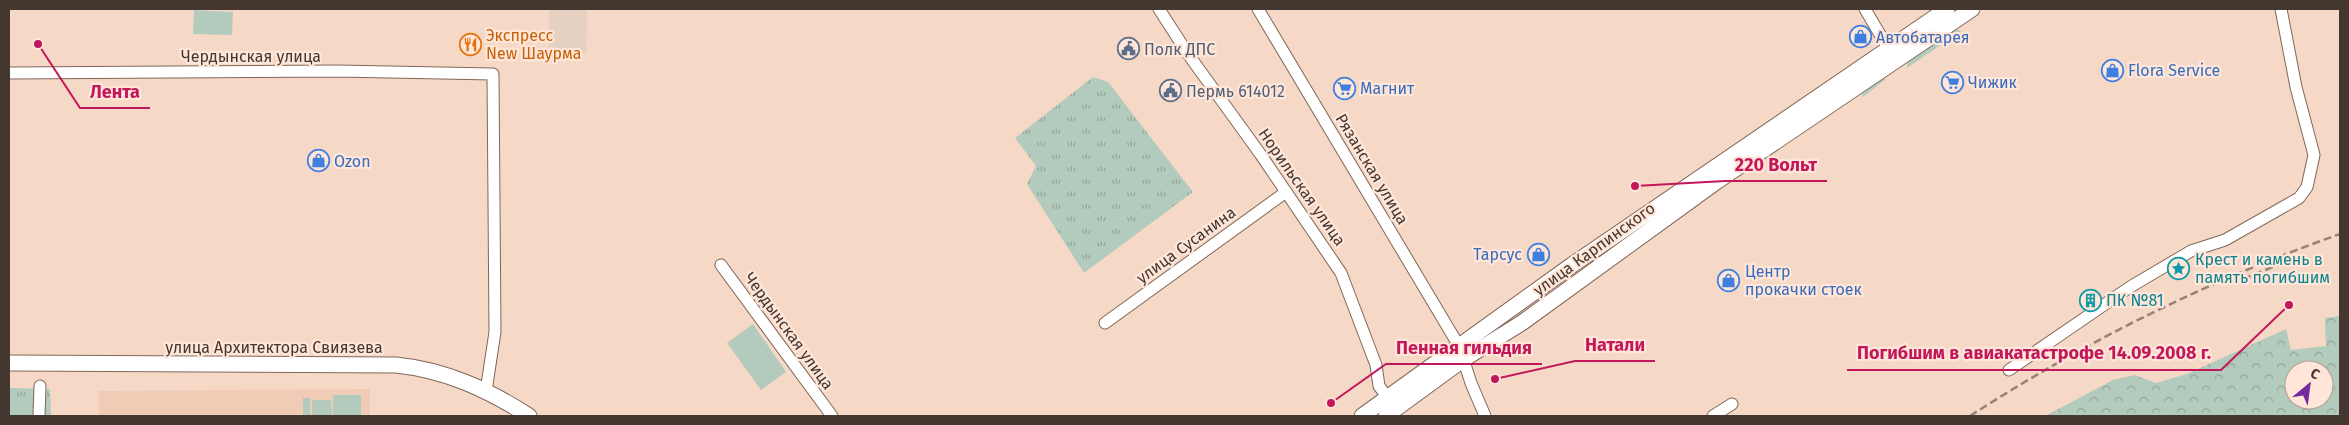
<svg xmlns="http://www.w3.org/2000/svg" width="2349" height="425" font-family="'Fira Sans',sans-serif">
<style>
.commercial{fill:#e5d0c2}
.built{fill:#f0ccb7}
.grass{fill:#b3cbbc}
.forest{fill:url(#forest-crowns);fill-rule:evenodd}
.park{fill:url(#park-tufts)}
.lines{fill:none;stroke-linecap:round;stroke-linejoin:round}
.minor-casing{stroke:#816758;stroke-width:13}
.major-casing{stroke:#816758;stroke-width:17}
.minor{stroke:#fff;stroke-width:11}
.major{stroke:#fff;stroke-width:15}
.rail{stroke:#968276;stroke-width:2.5;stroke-dasharray:8 4;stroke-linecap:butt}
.labels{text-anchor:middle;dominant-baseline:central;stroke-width:4.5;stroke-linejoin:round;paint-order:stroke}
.food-label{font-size:16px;fill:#c56008;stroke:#ffe6d8;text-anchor:start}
.shop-label{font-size:16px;fill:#366cbe;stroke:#ffe6d8;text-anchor:start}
.service-label{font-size:16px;fill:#4e5e75;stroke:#ffe6d8;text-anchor:start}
.street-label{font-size:16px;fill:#433730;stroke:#ffe6d8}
.culture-label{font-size:16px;fill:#0d838f;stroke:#ffe6d8;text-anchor:start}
.leader{fill:none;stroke:#c2185b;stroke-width:2}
.callout-dot{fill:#c2185b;stroke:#ffe6d8;stroke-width:2}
.callout-label{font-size:18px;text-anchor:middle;font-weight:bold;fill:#c2185b;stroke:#ffe6d8;stroke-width:4.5;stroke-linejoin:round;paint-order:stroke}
</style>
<defs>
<pattern id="forest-crowns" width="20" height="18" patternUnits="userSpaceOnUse" patternTransform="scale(1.25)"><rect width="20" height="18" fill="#b3cbbc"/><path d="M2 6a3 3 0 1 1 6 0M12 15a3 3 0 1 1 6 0" fill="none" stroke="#93a699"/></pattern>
<pattern id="park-tufts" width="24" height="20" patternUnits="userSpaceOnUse" patternTransform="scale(1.25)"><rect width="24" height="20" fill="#b3cbbc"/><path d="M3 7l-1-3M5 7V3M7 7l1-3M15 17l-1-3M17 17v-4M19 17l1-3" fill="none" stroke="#93a699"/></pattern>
</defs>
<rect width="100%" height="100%" fill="#f6d8c7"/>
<!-- commercial -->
<path class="commercial" d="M549,9H587L586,54L549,52Z"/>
<!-- built -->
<path class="built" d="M370,389V416H99V391Z"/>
<!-- grass -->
<g class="grass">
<path d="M194,10L233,12L232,35L193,34Z"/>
<path d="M1955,29L1961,31L1907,68L1908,61Z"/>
<path d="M1881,78L1886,79L1863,97L1862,95L1864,91Z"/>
<path d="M753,324L786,372L761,390L727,343Z"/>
<rect x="333" y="395" width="28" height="21"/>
<rect x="303" y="398" width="7" height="18"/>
<path d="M312,400H331L332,416H312Z"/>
</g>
<!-- forest -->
<path class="forest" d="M2340,316V416H2045L2113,380L2135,375L2156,383L2187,374L2286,329L2291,350L2326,346L2325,318ZM2294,370H2324V400H2294Z"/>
<!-- park -->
<g class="park">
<path d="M1093,77L1108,82L1193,192L1084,273L1027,184L1036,166L1015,138Z"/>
<path d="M9,388L50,389L51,416H9Z"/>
</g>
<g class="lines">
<defs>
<g id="minor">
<path d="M1159,9L1188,54L1261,155L1341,273L1376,365L1379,386L1388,398"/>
<path d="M1258,9L1459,346L1471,383L1485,416"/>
<path d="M1865,9L1892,55"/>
<path d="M9,73L338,71L493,74L495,332L486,391"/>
<path d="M721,265L832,416"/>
<path d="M1105,323L1286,192"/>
<path d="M2009,370L2130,287L2191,251L2225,240L2299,198L2307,187L2314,155L2296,87L2281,9"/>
<path d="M39,416L40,386"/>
<path d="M1713,416L1732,404"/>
</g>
<g id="major">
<path d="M9,363L396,365C445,370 487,389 529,416"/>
<path d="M1362,416L1572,265L1947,9"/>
<path d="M1386,416L1464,359L1523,322L1716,182L1972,9"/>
</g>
</defs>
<!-- minor casing -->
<use href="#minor" class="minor-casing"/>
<!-- major casing -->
<use href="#major" class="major-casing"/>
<!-- minor -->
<use href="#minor" class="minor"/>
<!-- major -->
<use href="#major" class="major"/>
<!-- rail -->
<g class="rail">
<path d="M2243,279L2280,264"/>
<path d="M1970,416C2086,341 2210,280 2340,234"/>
</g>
</g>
<!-- icons -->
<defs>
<symbol id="shop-ring" viewBox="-11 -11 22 22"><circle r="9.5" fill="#ffe6d8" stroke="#3f7fe0" stroke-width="1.5"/><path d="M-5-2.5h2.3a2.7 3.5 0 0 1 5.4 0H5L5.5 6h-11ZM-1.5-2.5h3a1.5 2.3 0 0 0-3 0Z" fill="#3f7fe0"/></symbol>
<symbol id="restaurant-ring" viewBox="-11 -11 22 22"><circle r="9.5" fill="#ffe6d8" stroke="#e8710a" stroke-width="1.5"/><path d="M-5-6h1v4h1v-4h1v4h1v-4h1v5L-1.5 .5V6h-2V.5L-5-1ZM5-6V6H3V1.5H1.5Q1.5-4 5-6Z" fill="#e8710a"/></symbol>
<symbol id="civic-ring" viewBox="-11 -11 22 22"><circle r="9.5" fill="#ffe6d8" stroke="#5c6f8a" stroke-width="1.5"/><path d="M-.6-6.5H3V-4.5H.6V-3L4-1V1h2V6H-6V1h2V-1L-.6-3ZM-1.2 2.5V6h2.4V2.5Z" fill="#5c6f8a"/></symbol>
<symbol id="supermarket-ring" viewBox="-11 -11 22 22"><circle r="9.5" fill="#ffe6d8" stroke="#3f7fe0" stroke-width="1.5"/><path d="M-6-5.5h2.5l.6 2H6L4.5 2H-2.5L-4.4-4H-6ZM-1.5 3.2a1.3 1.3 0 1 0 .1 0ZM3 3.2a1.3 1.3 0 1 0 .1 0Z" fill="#3f7fe0"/></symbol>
<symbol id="sight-ring" viewBox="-11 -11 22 22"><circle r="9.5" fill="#ffe6d8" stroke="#0f9aa8" stroke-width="1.5"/><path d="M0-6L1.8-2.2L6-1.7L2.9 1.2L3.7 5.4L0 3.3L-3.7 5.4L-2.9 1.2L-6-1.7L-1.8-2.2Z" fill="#0f9aa8"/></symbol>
<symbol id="building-ring" viewBox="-11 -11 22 22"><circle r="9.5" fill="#ffe6d8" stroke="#0f9aa8" stroke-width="1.5"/><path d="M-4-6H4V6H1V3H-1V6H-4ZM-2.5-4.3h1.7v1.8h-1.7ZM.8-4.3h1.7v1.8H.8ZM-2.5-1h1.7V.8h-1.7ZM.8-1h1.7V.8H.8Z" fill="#0f9aa8"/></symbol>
</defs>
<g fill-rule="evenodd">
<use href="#shop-ring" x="1848" y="24" width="25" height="25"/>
<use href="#restaurant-ring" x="458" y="32" width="25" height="25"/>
<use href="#civic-ring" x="1116" y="36" width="25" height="25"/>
<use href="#shop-ring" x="2100" y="58" width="25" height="25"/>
<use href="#supermarket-ring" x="1940" y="70" width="25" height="25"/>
<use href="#supermarket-ring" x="1332" y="76" width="25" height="25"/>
<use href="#civic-ring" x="1158" y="78" width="25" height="25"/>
<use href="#shop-ring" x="306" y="148" width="25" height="25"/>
<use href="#shop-ring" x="1526" y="242" width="25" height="25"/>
<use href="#sight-ring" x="2166" y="256" width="25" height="25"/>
<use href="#shop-ring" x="1716" y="268" width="25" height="25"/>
<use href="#building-ring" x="2078" y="288" width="25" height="25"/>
</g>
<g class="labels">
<!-- food labels -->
<g class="food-label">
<text x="486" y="35">Экспресс<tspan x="486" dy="18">New Шаурма</tspan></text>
</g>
<!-- shop labels -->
<g class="shop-label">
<text x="1876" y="37">Автобатарея</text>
<text x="2128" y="70">Flora Service</text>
<text x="1968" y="82">Чижик</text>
<text x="1360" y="88">Магнит</text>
<text x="334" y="161">Ozon</text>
<text x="1522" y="254" text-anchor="end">Тарсус</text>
<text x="1745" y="271">Центр<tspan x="1745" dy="18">прокачки стоек</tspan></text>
</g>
<!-- service labels -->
<g class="service-label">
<text x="1144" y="49">Полк ДПС</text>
<text x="1186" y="91">Пермь 614012</text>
</g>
<!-- street labels -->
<g class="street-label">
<text x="251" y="56">Чердынская улица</text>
<text transform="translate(1372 169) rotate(59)">Рязанская улица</text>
<text transform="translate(1302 187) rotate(55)">Норильская улица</text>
<text transform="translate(1186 245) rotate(-36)">улица Сусанина</text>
<text transform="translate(1594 249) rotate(-36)">улица Карпинского</text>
<text transform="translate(789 331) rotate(54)">Чердынская улица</text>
<text x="274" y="347">улица Архитектора Свиязева</text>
</g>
<!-- culture labels -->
<g class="culture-label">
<text x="2195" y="259">Крест и камень в<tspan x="2195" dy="18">память погибшим</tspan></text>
<text x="2106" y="300">ПК №81</text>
</g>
</g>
<!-- callouts -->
<path class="leader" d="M38 44L80 108H150M1635 186L1725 181H1827M1495 379L1575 361H1655M1331 403L1386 364H1542M2289 305L2221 370H1847"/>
<g class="callout-dot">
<circle cx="38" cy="44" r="5"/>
<circle cx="1635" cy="186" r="5"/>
<circle cx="1495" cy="379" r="5"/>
<circle cx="1331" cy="403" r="5"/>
<circle cx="2289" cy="305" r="5"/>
</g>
<g class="callout-label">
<text x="115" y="98">Лента</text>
<text x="1776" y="171">220 Вольт</text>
<text x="1615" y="351">Натали</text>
<text x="1464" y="354">Пенная гильдия</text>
<text x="2034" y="359">Погибшим в авиакатастрофе 14.09.2008 г.</text>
</g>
<!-- border -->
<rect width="2349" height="425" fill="none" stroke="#433730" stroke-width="20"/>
<!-- north arrow -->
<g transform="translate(2309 385) rotate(29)"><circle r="24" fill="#ffe6d8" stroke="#b4a095"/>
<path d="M0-4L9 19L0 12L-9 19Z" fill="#732b9f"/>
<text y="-8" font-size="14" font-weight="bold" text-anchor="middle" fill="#433730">С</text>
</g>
</svg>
